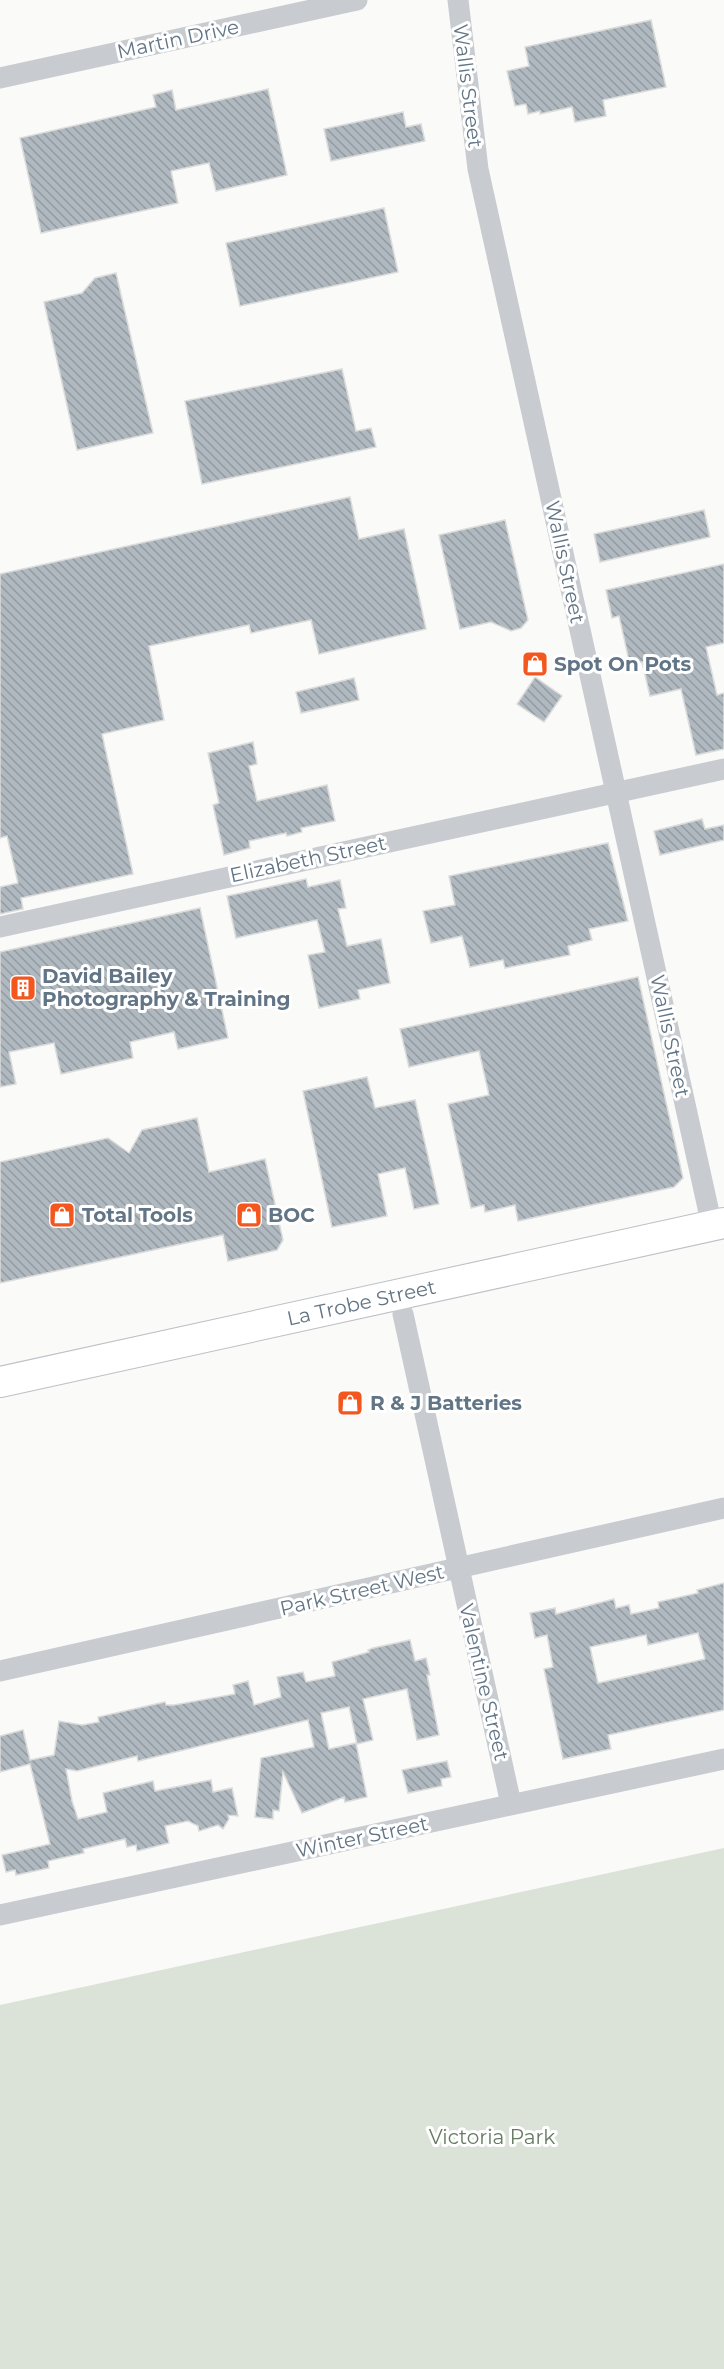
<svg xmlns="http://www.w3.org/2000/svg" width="724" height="2369" font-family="Montserrat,sans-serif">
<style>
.green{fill:#dbe3d8}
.building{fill:url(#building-back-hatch);stroke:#dcdcda;stroke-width:1.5;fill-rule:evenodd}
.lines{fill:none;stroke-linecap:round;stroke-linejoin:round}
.secondary-casing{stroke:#bcc1c6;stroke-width:32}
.street{stroke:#c8ccd0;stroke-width:21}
.secondary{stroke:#fff;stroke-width:30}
.labels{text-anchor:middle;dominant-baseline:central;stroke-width:6;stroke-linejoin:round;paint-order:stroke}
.street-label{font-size:20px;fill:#627586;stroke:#fff}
.poi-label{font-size:20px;font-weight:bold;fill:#627586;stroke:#fff;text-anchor:start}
.park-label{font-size:20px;fill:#667c62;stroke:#fff}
</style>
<defs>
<pattern id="building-back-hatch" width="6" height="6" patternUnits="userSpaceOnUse" patternTransform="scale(1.5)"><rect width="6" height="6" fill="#b0b9c0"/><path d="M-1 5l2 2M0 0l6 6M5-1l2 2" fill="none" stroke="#939ba2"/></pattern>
</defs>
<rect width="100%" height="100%" fill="#fafaf8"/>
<!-- green -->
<path class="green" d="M724,1848V2369H0V2005Z"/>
<!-- building -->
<g class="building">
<path d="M651,20L666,87L603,100L606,116L575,122L572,107L540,114V111L528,114L526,104L515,106L507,71L529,66L525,47Z"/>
<path d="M268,89L287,175L216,191L209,163L171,171L178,203L41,233L20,138L156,107L153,95L172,90L176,110Z"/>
<path d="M403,112L406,127L421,124L425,141L331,161L324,129Z"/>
<path d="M384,208L398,272L240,306L226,243Z"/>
<path d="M116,273L153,433L77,450L44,302L82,293L95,278Z"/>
<path d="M342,369L356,431L371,428L376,447L202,484L185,401Z"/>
<path d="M350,497L359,539L404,529L426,629L319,654L311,620L251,633L249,625L149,646L164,720L102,734L133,874L21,898L23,909L0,914V887L18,883L7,836L0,838V574Z"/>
<path d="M704,510L710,537L600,562L594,534Z"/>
<path d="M505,520L528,620L521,628L511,631L491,622L460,629L439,535Z"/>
<path d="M724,564V643L706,647L717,695L724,693V749L696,755L681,689L650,696L642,662L630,665L619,616L612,618L606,590Z"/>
<path d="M535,677L562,696L544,722L517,704Z"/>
<path d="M354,678L359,700L301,713L296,692Z"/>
<path d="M253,742L257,764L249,766L257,801L327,785L335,821L301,828L302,832L287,836L286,833L249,841L250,848L224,855L213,805L219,803L208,753Z"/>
<path d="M702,819L705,829L724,825V840L660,855L654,831Z"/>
<path d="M608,843L628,921L589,929L592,940L568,946L570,955L505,968L503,960L470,967L462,936L431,943L423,911L455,905L449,876Z"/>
<path d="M306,879L308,887L340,880L346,908L338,909L347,946L381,939L390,983L358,990L360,999L319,1008L308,955L325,952L317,920L236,938L227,896Z"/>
<path d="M200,908L228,1038L178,1049L174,1032L130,1042L133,1058L61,1074L54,1043L9,1052L16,1084L0,1087V952Z"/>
<path d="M638,977L683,1178L674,1187L518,1221L515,1205L485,1212L484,1205L471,1208L448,1104L489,1095L479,1051L409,1067L400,1029Z"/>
<path d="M367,1077L375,1108L415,1100L439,1204L414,1209L405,1168L378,1174L387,1216L332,1227L303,1091Z"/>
<path d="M197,1118L209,1172L265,1159L283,1240L277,1250L228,1261L223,1235L0,1283V1162L108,1138L129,1153L142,1130Z"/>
<path d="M724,1583V1710L608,1735L611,1749L563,1759L544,1669L553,1667L547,1635L535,1638L530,1613L555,1608L556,1614L614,1599L616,1608L629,1605L631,1614L659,1608L658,1602L698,1593L697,1590ZM698,1633L705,1659L598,1683L590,1647L646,1635L648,1645Z"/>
<path d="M410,1640L415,1661L426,1658L430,1675H427L439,1735L417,1740L407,1689L363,1699L373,1740L357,1744L349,1707L321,1713L329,1749L356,1743L367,1797L345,1802L344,1797L302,1813L283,1772L279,1811L273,1810V1819L255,1817L261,1758L314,1747L308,1720L138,1761L137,1756L77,1771L66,1769L72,1801L78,1819L107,1812L103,1793L153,1781L155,1791L211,1780L213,1792L232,1788L238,1816L228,1815L229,1819L223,1829L218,1825L199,1831L198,1826L188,1821L165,1826L169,1843L137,1851L136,1845L127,1847L125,1839L83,1849L84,1853L48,1861L49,1868L16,1875L15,1870L6,1872L2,1855L50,1844L30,1764L0,1772V1736L23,1730L30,1760L54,1755L59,1721L82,1725L99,1722L98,1717L165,1702L166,1705H174L235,1694L233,1685L248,1681L254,1705L281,1697L277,1677L303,1672L306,1682L335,1676L332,1662L369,1652L368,1650L373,1648Z"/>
<path d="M447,1761L451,1777L441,1779L442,1786L408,1793L402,1770Z"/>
</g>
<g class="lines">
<defs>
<g id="secondary">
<path id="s1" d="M0,1382L724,1223"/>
</g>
</defs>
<!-- secondary casing -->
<use href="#secondary" class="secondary-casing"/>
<!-- street -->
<g class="street">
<path d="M458,0L478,169L712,1226"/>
<path d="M0,78L357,0"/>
<path d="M0,927L724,769"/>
<path d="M403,1314L511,1804"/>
<path d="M0,1671L724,1508"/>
<path d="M0,1915L724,1759"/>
</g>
<!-- secondary -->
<use href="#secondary" class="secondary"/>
</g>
<!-- icons -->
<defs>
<symbol id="shop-square" viewBox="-11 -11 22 22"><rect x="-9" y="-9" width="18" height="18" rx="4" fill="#f4571e" stroke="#fff"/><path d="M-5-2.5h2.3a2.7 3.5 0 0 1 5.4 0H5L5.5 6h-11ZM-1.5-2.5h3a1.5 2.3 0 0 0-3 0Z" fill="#fff"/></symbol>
<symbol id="building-square" viewBox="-11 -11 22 22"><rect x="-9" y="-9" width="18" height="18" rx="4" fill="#f4571e" stroke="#fff"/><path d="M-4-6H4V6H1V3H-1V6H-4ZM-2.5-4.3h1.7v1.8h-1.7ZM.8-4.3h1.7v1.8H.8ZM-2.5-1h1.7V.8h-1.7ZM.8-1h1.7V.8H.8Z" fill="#fff"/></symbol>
</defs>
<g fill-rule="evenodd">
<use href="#shop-square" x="520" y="649" width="30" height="30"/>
<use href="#building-square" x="8" y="973" width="30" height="30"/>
<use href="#shop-square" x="47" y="1200" width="30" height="30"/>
<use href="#shop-square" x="234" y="1200" width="30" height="30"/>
<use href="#shop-square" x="335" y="1388" width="30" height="30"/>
</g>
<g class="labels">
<!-- street labels -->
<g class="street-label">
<text transform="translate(178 39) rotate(-12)">Martin Drive</text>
<text transform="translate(468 86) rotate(83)">Wallis Street</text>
<text transform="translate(565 562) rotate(78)">Wallis Street</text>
<text transform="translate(308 859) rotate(-12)">Elizabeth Street</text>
<text transform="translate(670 1036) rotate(78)">Wallis Street</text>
<text stroke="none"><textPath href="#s1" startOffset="370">La Trobe Street</textPath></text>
<text transform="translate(362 1590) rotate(-13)">Park Street West</text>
<text transform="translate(484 1682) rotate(77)">Valentine Street</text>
<text transform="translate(362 1837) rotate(-12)">Winter Street</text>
</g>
<!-- poi labels -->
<g class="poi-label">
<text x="554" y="664">Spot On Pots</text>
<text x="42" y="976">David Bailey<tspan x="42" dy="23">Photography &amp; Training</tspan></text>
<text x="82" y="1215">Total Tools</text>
<text x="268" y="1215">BOC</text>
<text x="370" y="1403">R &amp; J Batteries</text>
</g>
<!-- park labels -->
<g class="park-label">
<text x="492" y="2137">Victoria Park</text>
</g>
</g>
</svg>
